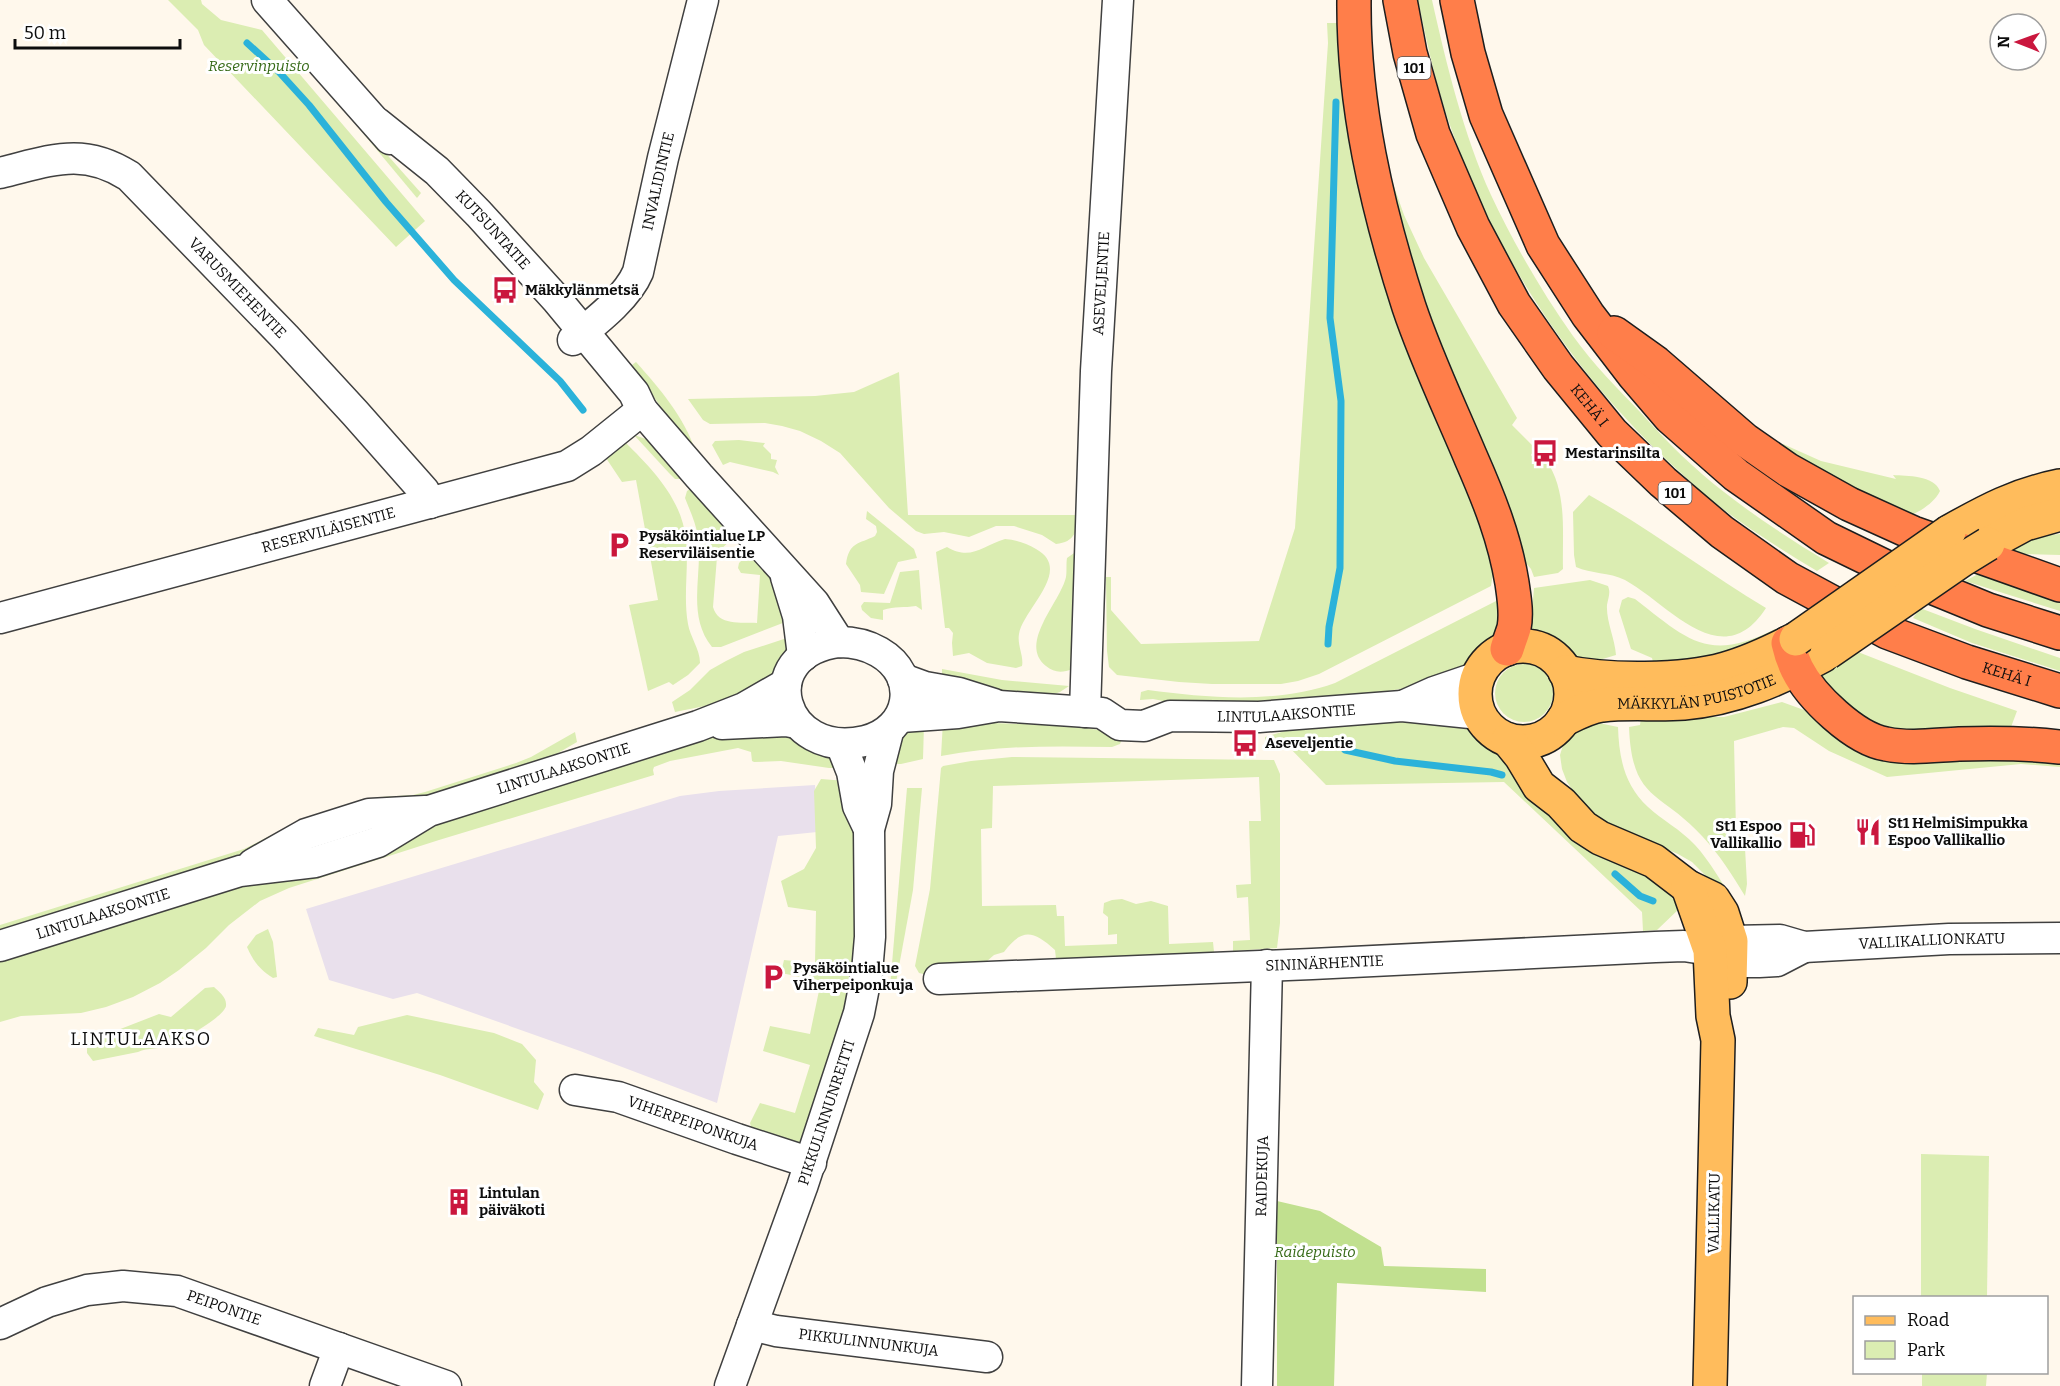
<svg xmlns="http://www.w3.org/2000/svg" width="2060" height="1386" font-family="Bitter,serif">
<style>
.industrial{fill:#e9e0ec}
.green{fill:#dbedb2}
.forest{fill:#c1e08f}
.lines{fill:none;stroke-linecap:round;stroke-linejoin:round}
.stream{stroke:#2bb2da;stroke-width:7}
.minor-casing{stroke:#404040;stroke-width:33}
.major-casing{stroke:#1e1e1e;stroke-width:36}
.highway-casing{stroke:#1e1e1e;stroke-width:36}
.minor{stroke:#fff;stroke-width:30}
.major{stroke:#ffbc5c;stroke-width:33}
.highway{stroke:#ff7e4a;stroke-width:33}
.major-bridge-casing{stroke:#1e1e1e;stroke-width:36;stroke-linecap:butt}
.major-bridge{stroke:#ffbc5c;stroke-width:33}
.labels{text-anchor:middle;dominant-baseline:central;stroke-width:6;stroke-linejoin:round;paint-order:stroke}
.shield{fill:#fff;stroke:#565656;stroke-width:1.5}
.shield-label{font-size:14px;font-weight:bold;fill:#0d0d0d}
.park-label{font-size:15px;font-style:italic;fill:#366a17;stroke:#fff}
.street-label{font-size:15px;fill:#0d0d0d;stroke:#fff}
.poi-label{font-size:15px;font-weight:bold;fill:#0d0d0d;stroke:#fff;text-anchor:start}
.quarter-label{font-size:18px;letter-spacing:1.5px;fill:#0d0d0d;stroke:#fff}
</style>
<rect width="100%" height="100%" fill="#fff8ec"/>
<!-- industrial -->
<path class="industrial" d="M815,785L817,832L778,836L717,1103L580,1051L417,993L393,999L329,980L306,909L680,796L719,791Z"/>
<!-- green -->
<g class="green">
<path d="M168,0H201L202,4L221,20L262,30L425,221L396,247L204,45L198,30Z"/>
<path d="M1418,0H1432C1446,63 1464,136 1491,195C1514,244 1542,292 1573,336C1593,364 1618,389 1642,414C1667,442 1694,469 1724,492C1757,518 1793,541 1829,563L1817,571C1782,550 1747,528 1715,503C1703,494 1692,483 1681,473C1577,379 1497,260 1451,128C1436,86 1427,43 1418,0Z"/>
<path d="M1327,23H1342L1495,560L1491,586L1319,674L1298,681L1281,684H1212L1179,682L1117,675L1109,667L1107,651L1106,577H1111V610L1141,644L1259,641L1295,528L1328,43Z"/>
<path d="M344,106L421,193L417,198L342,108Z"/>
<path d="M1383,155L1404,215L1424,258L1517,418L1512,425L1535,448L1531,455L1539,465L1546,460C1568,492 1562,533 1563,569L1558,573L1534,577L1531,569L1515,550L1427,333Z"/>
<path d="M636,362C660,389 684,417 696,452L671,422L632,365Z"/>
<path d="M899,372L908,515H1079C1077,531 1075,542 1056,544L1042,535L1014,526H996L969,537L944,532L924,534L916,531L889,508L840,453L821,441L800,431L782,426L765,423L710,424L703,420L688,399L815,396L854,392Z"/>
<path d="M634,435L649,440L683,479H675L669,473Z"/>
<path d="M620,437C649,466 682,497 686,540C689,568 683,596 688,624C690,637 700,649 700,663L688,675L673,685L669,682L648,691L629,605L658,600L636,480L622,482L606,458L603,451Z"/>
<path d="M739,440L765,443L763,446L771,454V459L777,460L775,467L779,475L773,472L730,462L723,465L712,445L715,441Z"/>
<path d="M1783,444L1821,461L1896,479L1893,475C1907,476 1934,475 1940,491C1935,502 1921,511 1911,515L1867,495L1783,447Z"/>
<path d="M693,487L732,532L733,538L719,551L717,557L713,607C718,626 741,622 757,623L760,575L741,573L738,568L739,563L746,556L754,555L770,571L788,621L721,647H712C686,615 703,574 698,537C696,523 690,511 685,498L687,491Z"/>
<path d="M1589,495C1650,529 1706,572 1766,608C1722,676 1669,604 1625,580C1609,572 1591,574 1576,567L1574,555L1573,512Z"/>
<path d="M867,511L914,549L917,558L898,562L884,594L861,592L860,585L846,564C849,542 859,544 875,536L877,532L876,526L866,519Z"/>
<path d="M2060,534V555L2019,554L2008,551L2028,537Z"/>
<path d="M1005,539C1016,540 1026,543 1036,549C1074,570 1023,609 1019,634C1017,645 1024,656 1022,666L1016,668L987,663L969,653L953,656L952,643L953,633L949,628H945L936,552L947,547C971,561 982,546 1005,539Z"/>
<path d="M1077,551L1072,669C1063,673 1054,673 1046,666C1018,643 1060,603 1066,577C1067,572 1066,564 1067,558Z"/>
<path d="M919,570L922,610L916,606C904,608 895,606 883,610V620L871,618L862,610L861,606L864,602L890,603L900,572Z"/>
<path d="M1982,572L2060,595V611L1965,581Z"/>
<path d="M1590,580L1608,586C1611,593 1608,598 1607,605C1606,621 1615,639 1616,655L1596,661L1576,659C1561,643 1546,634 1523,632L1526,612L1532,611L1534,588Z"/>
<path d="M1628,597L1635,599C1688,640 1708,663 1775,629L1784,633L1720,659L1654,666L1652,658L1631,649L1619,611L1622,600Z"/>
<path d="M1500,599L1504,612L1496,632L1488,643L1458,671L1423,685L1342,699L1276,704H1179L1153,699L1140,700L1141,692L1148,690C1209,698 1276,704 1335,683Z"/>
<path d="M1920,608L1975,629L2060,658V671L1972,643L1913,618Z"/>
<path d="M790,637L789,651L774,678L725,702L675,712L672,702L690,690L710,670L726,661L744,652Z"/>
<path d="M1858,652L1950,688L2017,711L2008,735L1894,733L1853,717L1822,678L1823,673Z"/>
<circle cx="1524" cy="693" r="29"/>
<path d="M942,669L1002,680L1069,686L1060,692L1045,697L942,683Z"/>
<path d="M1782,702L1804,710L1840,738L2060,757V767L2021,764L1887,777L1829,751L1794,728L1783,727L1734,741L1736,830H1744L1747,884L1745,896C1733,876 1719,854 1702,836C1660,790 1632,802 1629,727L1640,725L1641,717H1724Z"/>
<path d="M1425,718L1463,724L1471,730L1509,762L1573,839L1596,854L1647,875L1661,883L1680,908L1657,930L1643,931L1642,912L1504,782L1326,785L1284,742L1265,741V737L1305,725Z"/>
<path d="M943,721L1073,726L1124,734L1120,744L1112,747C1055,746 998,745 941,756Z"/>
<path d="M1594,722L1618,727C1619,757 1624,785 1648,807C1662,820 1680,829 1695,845C1710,861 1722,884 1735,902L1731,906L1704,874L1692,862L1678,854L1597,819L1580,801L1567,782L1562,769L1560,755L1564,742L1572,733Z"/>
<path d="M924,725L923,759L901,764H884L904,731Z"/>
<path d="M779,730L824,751L838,768H829L781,761L754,762L752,761L751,752L738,748L670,761L654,767L653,770L654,775L439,840L289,888L260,901L229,925L206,948L179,970L160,983L133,997L106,1007L81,1013L21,1016L0,1022V960L714,735Z"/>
<path d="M575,732L577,742L546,760L0,933V925L244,849L297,822L317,815L379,797L413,795L425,792L516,763L531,757Z"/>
<path d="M1012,757L1274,760L1280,774V923L1277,948L1233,951V941L1250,940L1248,897L1237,898L1236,885L1251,884L1249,821H1261L1259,777L993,786L992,828L981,829L982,906L1056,905L1057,916H1064L1065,946L1117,944V934L1108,935V917L1103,913L1104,903L1112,900L1122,899L1136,904L1151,901L1168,906L1169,944L1213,942L1214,952L1056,959L1055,950C1033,930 1022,928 1004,952L994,955L986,962L928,975L919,973L915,966L930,889L941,768L943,766L971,761Z"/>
<path d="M821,779L846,781L855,830L859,889L855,993L808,1143L797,1146L752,1131L750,1123L760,1103L795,1113L810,1065L763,1051L770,1026L810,1034L821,981L781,973L784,960L815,963L816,911L788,907L781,881L804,869L816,848L814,791Z"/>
<path d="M907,788H922L913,890L895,988L890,987Z"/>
<path d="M268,929L273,942L277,977L273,978C260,970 253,961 247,947L256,935Z"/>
<path d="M214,987C219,992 227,997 226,1006C224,1017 181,1041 170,1045C160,1050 148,1047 138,1052L93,1061L87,1053V1042L159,1014L171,1017L205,988Z"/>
<path d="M407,1015L494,1033L522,1044L536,1060L534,1082L544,1094L538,1110L440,1075L314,1036L318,1028L354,1035L358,1027Z"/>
<path d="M1921,1154L1989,1156L1987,1297H1921Z"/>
<path d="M1922,1373H1987L1986,1386H1922Z"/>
</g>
<!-- forest -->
<path class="forest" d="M1277,1201L1320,1211L1381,1247L1384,1266L1486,1269V1292L1337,1283L1334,1386H1277Z"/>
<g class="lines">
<!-- stream -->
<g class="stream">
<path d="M247,43L279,72L309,105L386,202L454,280L560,381L583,410"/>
<path d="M1328,644L1329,627L1340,568L1341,401L1330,318L1336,102"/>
<path d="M1341,745L1345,750L1395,761L1491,772L1502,775"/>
<path d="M1615,874L1640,896L1653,901"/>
</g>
<defs>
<g id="minor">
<path d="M267,0L390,139"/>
<path id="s1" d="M377,123L437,171L479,214L557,300L634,393L642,410L699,476L814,603L839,642"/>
<path id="s2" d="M0,173C50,161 82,146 129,176L285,337L355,413L424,491L430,503"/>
<path id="s3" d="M573,340C595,322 627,298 638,272L663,158L703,0"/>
<path d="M786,577L798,616L803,656"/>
<path id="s4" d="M0,618L567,466L591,451L642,410"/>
<path d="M839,642C854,642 867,645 879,652C921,676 911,730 865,741C782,761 750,654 839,642Z"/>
<path d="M903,679L925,687L959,693L994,704"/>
<path d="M1405,705L1434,692L1478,677"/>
<path id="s5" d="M1085,712L1096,371L1118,0"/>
<path id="s6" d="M901,717L958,713L999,706L1102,713L1120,725L1144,726L1170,716L1259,717L1402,706L1480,714"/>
<path d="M722,724L786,721L797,723"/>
<path d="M841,744L852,772L858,806L869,829"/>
<path d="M253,864L306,834L369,814L425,811"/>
<path id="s7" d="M0,946L240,871L315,862L378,842L429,811L698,726L744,708L786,684"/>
<path id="s8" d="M1710,950L1731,941L1780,940L1804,947L1949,939L2060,938"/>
<path id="s9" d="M939,979L1312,964L1655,947L1684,946L1710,950L1731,962H1759L1777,961L1804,947"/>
<path id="s10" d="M575,1090L618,1097L737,1139L811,1163"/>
<path id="s11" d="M0,1324L47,1302L87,1290L123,1286L177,1291L446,1386"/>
<path id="s12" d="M752,1325L776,1331L987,1357"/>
<path d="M325,1386L339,1348"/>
<path id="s13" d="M730,1386L802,1187L859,1013L867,972L870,937L869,829L876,804L878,771L888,732"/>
<path id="s14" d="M1257,1386L1267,965"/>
</g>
<g id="major">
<path d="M1949,532C1988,510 2016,495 2060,486"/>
<path d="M1988,544L2025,524L2060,514"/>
<circle cx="1523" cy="694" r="48"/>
<path d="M1565,672C1607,681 1683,681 1725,669C1750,662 1773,651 1796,639"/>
<path id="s15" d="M1563,720C1575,714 1588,707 1602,705C1629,702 1657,705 1684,703C1734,699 1779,679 1822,656"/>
<path d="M1508,740L1521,756L1539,786L1561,803L1583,827L1600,838L1654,861L1688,887L1713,899L1722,913L1731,941L1730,982"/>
<path d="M1688,887L1710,950L1713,1016L1718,1040L1710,1386"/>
</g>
<g id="highway">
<path d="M1354,0C1353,104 1377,208 1409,307C1426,358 1450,408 1471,458C1489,499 1505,539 1512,583C1514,597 1517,613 1514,628C1512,635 1509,642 1507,649"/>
<path id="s16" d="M1400,0L1410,53L1433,134L1473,227L1514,304L1558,367L1612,433L1663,482L1722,532L1787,578L1887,632L1967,662L2060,691"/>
<path d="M1457,0L1468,53L1486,115L1543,245L1588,315L1634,375L1670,417L1736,475L1826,538L1900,574L1988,610L2060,633"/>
<path d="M1614,333L1656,363L1745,440L1788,470L1849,504L1913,533L2060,585"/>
<path d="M1788,643C1790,652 1793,661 1797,669C1811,697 1855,739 1886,744C1910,749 1936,745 1959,744C1993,743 2026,743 2060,747"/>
</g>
</defs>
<!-- minor casing -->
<use href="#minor" class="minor-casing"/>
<!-- major casing -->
<use href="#major" class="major-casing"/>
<!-- highway casing -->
<use href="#highway" class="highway-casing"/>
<!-- minor -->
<use href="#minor" class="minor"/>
<!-- major -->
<use href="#major" class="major"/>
<!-- highway -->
<use href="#highway" class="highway"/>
<defs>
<g id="major-bridge">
<path d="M1796,639L1949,532"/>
<path d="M1827,653L1962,560L1988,544"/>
</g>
</defs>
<!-- major-bridge casing -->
<use href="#major-bridge" class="major-bridge-casing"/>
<!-- major-bridge -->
<use href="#major-bridge" class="major-bridge"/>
</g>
<!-- icons -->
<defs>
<symbol id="bus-bare" viewBox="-9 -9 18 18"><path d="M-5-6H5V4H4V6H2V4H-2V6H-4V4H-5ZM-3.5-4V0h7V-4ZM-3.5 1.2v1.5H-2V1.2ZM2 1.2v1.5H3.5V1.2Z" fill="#ca173e" stroke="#fff" stroke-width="2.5" paint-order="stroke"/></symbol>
<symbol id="parking-bare" viewBox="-9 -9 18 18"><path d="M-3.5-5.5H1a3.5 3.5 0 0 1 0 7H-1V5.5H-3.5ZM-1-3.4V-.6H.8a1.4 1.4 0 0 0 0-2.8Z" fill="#ca173e" stroke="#fff" stroke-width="2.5" paint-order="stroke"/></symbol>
<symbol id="restaurant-bare" viewBox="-9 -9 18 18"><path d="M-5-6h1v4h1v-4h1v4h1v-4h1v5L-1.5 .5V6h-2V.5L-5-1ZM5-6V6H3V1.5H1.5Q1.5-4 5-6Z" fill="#ca173e" stroke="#fff" stroke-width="2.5" paint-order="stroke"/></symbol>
<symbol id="fuel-bare" viewBox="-9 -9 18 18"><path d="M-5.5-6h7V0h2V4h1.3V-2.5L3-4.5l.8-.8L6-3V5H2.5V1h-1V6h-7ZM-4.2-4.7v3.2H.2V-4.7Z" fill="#ca173e" stroke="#fff" stroke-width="2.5" paint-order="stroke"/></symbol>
<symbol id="building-bare" viewBox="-9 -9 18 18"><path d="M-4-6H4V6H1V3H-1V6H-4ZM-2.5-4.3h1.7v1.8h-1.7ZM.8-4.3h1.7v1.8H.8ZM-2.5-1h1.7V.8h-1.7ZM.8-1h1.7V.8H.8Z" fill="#ca173e" stroke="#fff" stroke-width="2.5" paint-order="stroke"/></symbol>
</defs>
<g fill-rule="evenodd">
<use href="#bus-bare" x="486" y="271" width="38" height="38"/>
<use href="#bus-bare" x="1526" y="434" width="38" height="38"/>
<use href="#parking-bare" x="600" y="526" width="38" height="38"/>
<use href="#bus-bare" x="1226" y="724" width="38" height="38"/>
<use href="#restaurant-bare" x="1849" y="813" width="38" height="38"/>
<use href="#fuel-bare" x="1783" y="816" width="38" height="38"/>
<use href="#parking-bare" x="754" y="958" width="38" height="38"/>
<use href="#building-bare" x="440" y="1183" width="38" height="38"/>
</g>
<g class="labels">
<!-- shield labels -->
<g class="shield">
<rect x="1397.5" y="57" width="33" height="22" rx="4.5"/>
<rect x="1658.5" y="482" width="33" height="22" rx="4.5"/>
</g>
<g class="shield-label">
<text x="1414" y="68">101</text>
<text x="1675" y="493">101</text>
</g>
<!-- park labels -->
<g class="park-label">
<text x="259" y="66">Reservinpuisto</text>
<text x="1315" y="1252">Raidepuisto</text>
</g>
<!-- street labels -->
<g class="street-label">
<text stroke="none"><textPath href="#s3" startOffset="188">INVALIDINTIE</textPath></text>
<text stroke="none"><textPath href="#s1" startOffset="158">KUTSUNTATIE</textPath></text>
<text stroke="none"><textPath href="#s5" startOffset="429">ASEVELJENTIE</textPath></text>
<text stroke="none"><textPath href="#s2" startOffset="290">VARUSMIEHENTIE</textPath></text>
<text stroke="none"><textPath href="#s16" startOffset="453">KEHÄ I</textPath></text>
<text stroke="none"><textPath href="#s4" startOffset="340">RESERVILÄISENTIE</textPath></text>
<text stroke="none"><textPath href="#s16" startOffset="957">KEHÄ I</textPath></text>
<text stroke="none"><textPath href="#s15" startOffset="138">MÄKKYLÄN PUISTOTIE</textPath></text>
<text stroke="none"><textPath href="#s6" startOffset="392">LINTULAAKSONTIE</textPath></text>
<text stroke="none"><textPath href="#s7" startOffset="594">LINTULAAKSONTIE</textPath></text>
<text stroke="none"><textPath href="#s7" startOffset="108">LINTULAAKSONTIE</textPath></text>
<text stroke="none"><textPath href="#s8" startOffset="225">VALLIKALLIONKATU</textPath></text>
<text stroke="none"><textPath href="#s9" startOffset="386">SININÄRHENTIE</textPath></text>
<text stroke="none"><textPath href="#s13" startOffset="290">PIKKULINNUNREITTI</textPath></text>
<text stroke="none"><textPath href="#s10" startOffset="123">VIHERPEIPONKUJA</textPath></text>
<text stroke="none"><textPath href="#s14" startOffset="210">RAIDEKUJA</textPath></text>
<text transform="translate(1714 1213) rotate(-89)">VALLIKATU</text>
<text stroke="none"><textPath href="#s11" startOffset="234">PEIPONTIE</textPath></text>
<text stroke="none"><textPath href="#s12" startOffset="118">PIKKULINNUNKUJA</textPath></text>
</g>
<!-- poi labels -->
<g class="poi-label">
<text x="525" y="290">Mäkkylänmetsä</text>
<text x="1565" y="453">Mestarinsilta</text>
<text x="639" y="536">Pysäköintialue LP<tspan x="639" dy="17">Reserviläisentie</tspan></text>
<text x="1265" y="743">Aseveljentie</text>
<text x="1888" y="823">St1 HelmiSimpukka<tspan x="1888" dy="17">Espoo Vallikallio</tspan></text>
<text x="1782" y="826" text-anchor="end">St1 Espoo<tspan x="1782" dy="17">Vallikallio</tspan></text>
<text x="793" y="968">Pysäköintialue<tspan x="793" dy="17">Viherpeiponkuja</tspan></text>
<text x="479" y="1193">Lintulan<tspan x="479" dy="17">päiväkoti</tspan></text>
</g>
<!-- quarter labels -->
<g class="quarter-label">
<text x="141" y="1039">LINTULAAKSO</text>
</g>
</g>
<!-- legend -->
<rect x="1853" y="1296" width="195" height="78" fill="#ffffff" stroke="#9e9e9e" stroke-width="1.5"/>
<rect x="1865" y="1316" width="30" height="9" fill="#ffbc5c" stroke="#9e9e9e" stroke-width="1.5"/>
<text x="1907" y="1326" font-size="18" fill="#0d0d0d">Road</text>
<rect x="1865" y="1341" width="30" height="18" fill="#dbedb2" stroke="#9e9e9e" stroke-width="1.5"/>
<text x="1907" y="1356" font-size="18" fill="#0d0d0d">Park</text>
<!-- north arrow -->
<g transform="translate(2018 42) rotate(271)"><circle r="28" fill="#ffffff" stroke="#9e9e9e" stroke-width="1.5"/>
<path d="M0-4.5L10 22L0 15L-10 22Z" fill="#ca173e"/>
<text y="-9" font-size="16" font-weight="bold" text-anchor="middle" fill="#0d0d0d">N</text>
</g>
<!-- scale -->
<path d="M15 39v9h165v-9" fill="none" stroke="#0d0d0d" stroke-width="3"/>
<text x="24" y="39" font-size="18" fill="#0d0d0d" stroke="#ffffff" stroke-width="4.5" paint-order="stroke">50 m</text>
</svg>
